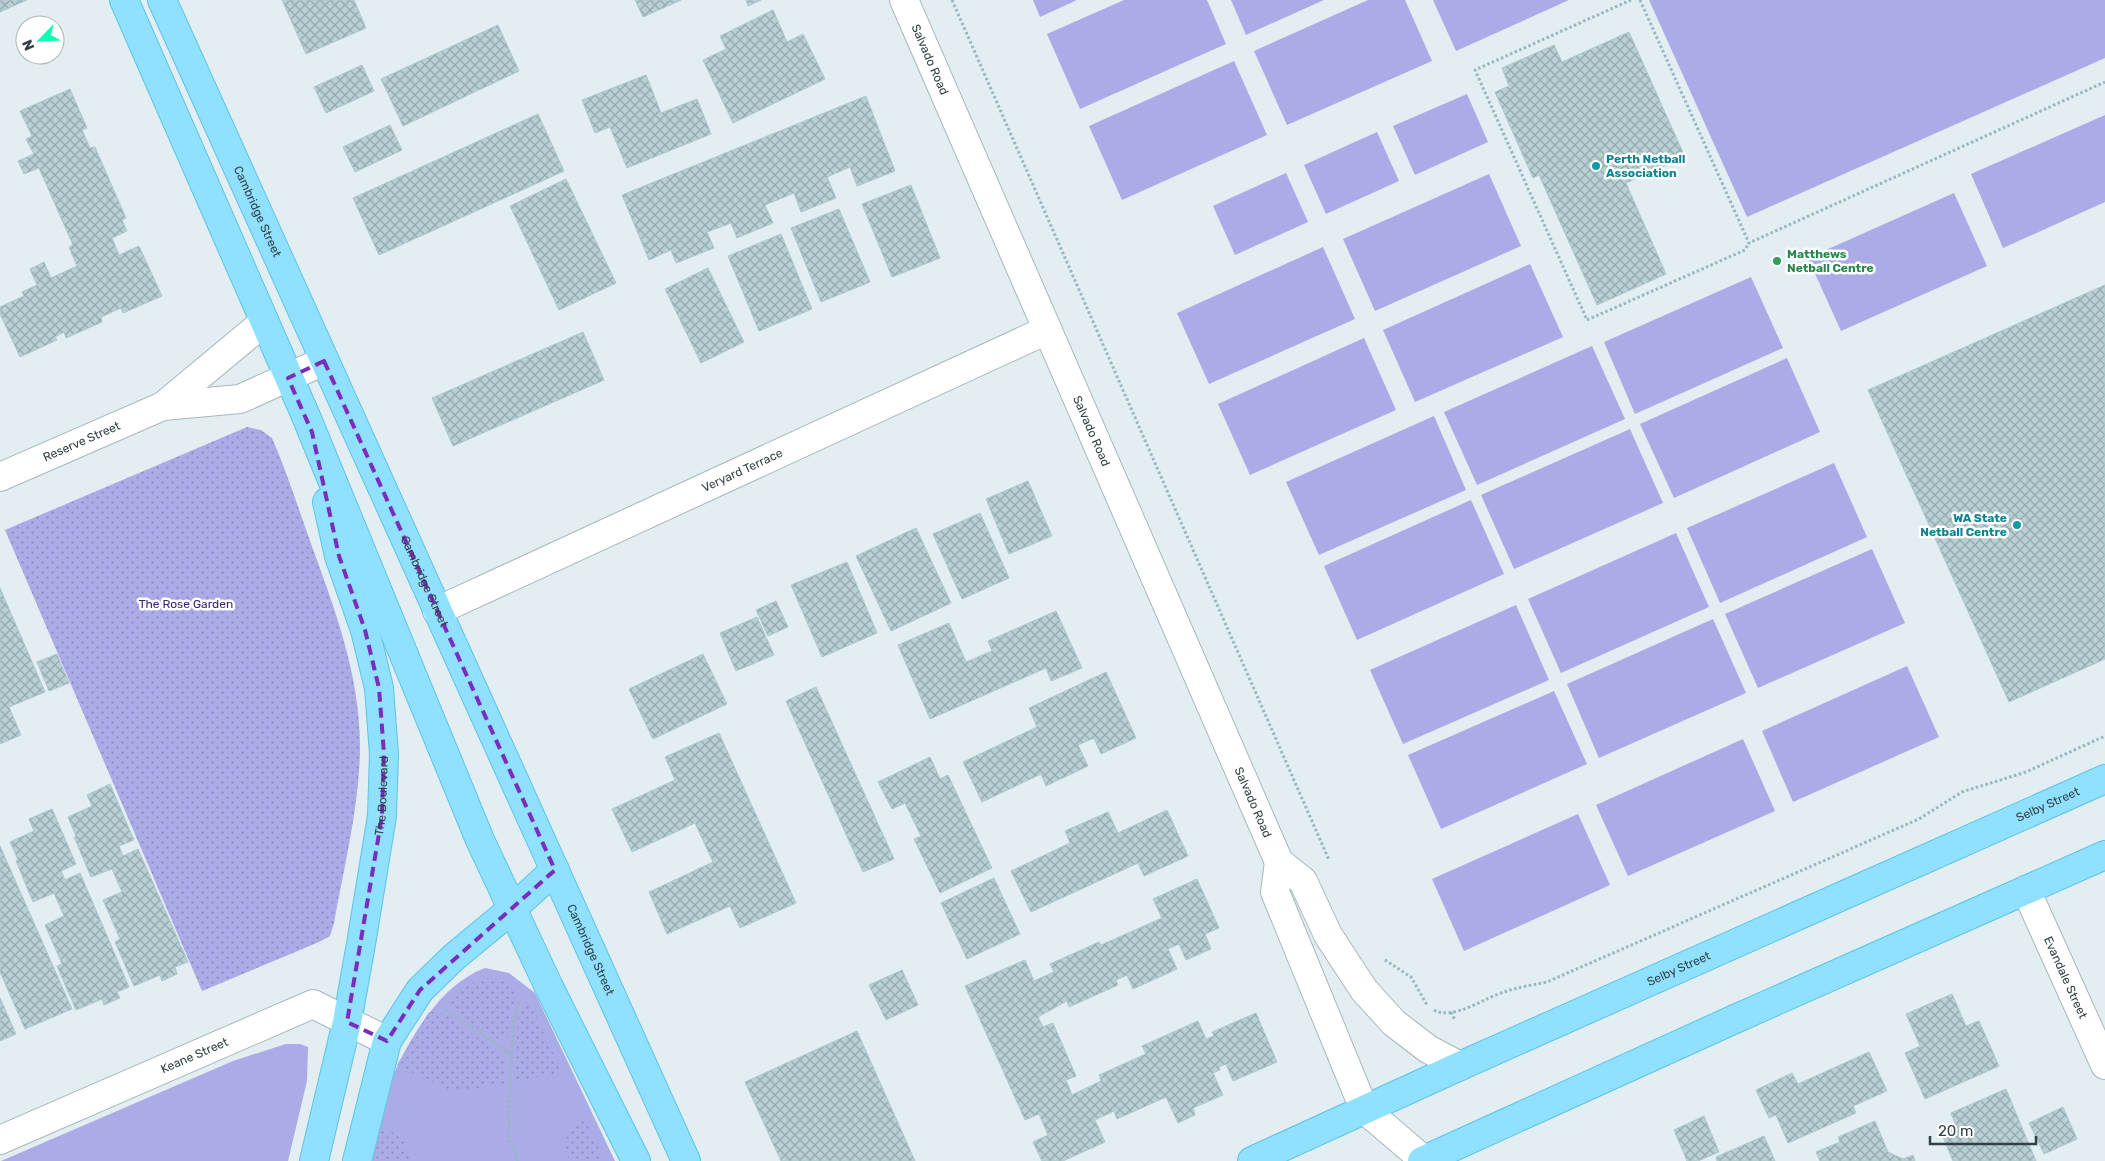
<svg xmlns="http://www.w3.org/2000/svg" width="2105" height="1161" font-family="Rubik,sans-serif">
<style>
.park{fill:#ababe7}
.garden{fill:url(#garden-dots)}
.building{fill:url(#building-cross-hatch);stroke:#acc9ce}
.lines{fill:none;stroke-linecap:round;stroke-linejoin:round}
.minor-casing{stroke:#a6b8bd;stroke-width:30}
.major-casing{stroke:#5fc3e4;stroke-width:30}
.path{stroke:#97b7bf;stroke-width:3;stroke-dasharray:2.5 2.5;stroke-linecap:butt}
.minor{stroke:#fff;stroke-width:28}
.major{stroke:#8fe1ff;stroke-width:28}
.marked{fill:none;stroke:#7b2cbf;stroke-width:4;stroke-dasharray:10 6;stroke-linejoin:round}
.culture-dot{fill:#0f9aa8;stroke:#fff;stroke-width:2}
.leisure-dot{fill:#2e9e5b;stroke:#fff;stroke-width:2}
.labels{text-anchor:middle;dominant-baseline:central;stroke-width:5;stroke-linejoin:round;paint-order:stroke}
.street-label{font-size:12px;fill:#334144;stroke:#fff}
.culture-label{font-size:12px;font-weight:bold;fill:#0d838f;stroke:#fff;text-anchor:start}
.leisure-label{font-size:12px;font-weight:bold;fill:#27864d;stroke:#fff;text-anchor:start}
.park-label{font-size:12px;fill:#342775;stroke:#fff}
</style>
<defs>
<pattern id="garden-dots" width="8" height="8" patternUnits="userSpaceOnUse" patternTransform="scale(1.25)"><rect width="8" height="8" fill="#ababe7"/><path d="M2 2h.1M6 6h.1" fill="none" stroke="#8c8dbd" stroke-width="1.8" stroke-linecap="round"/></pattern>
<pattern id="building-cross-hatch" width="8" height="8" patternUnits="userSpaceOnUse" patternTransform="scale(1.25)"><rect width="8" height="8" fill="#b8cfd3"/><path d="M0 0l8 8M0 8l8-8" fill="none" stroke="#96aaad"/></pattern>
</defs>
<rect width="100%" height="100%" fill="#e3eef2"/>
<!-- park -->
<g class="park">
<path d="M1033,0H1077L1040,17Z"/>
<path d="M1124,0H1207L1226,44L1080,109L1047,34Z"/>
<path d="M1231,0H1324L1246,35Z"/>
<path d="M1368,0H1405L1432,61L1287,125L1254,51Z"/>
<path d="M1433,0H1569L1456,51Z"/>
<path d="M1649,0H2105V58L1747,217Z"/>
<path d="M1234,61L1267,135L1122,200L1089,126Z"/>
<path d="M1467,94L1488,142L1415,175L1393,126Z"/>
<path d="M2105,115V202L2003,248L1971,174Z"/>
<path d="M1377,132L1399,181L1326,214L1304,165Z"/>
<path d="M1286,173L1308,222L1235,255L1213,206Z"/>
<path d="M1489,174L1521,246L1375,311L1343,239Z"/>
<path d="M1954,193L1987,266L1841,331L1808,258Z"/>
<path d="M1323,247L1355,319L1209,384L1177,313Z"/>
<path d="M1530,264L1563,337L1415,402L1383,330Z"/>
<path d="M1751,277L1783,348L1635,414L1604,342Z"/>
<path d="M1364,338L1396,410L1250,475L1218,404Z"/>
<path d="M1592,346L1625,419L1477,485L1444,412Z"/>
<path d="M1787,358L1820,432L1674,498L1640,424Z"/>
<path d="M1434,416L1466,490L1319,555L1286,482Z"/>
<path d="M1630,429L1663,503L1514,569L1481,495Z"/>
<path d="M1834,463L1867,537L1720,603L1687,528Z"/>
<path d="M1471,500L1504,574L1357,640L1324,566Z"/>
<path d="M1676,533L1709,607L1561,673L1528,599Z"/>
<path d="M1872,549L1905,623L1758,688L1725,614Z"/>
<path d="M1516,605L1549,680L1403,744L1370,670Z"/>
<path d="M1713,619L1746,693L1599,758L1567,684Z"/>
<path d="M1907,666L1939,737L1793,802L1762,731Z"/>
<path d="M1554,691L1587,764L1441,829L1408,755Z"/>
<path d="M1743,739L1775,811L1628,876L1596,805Z"/>
<path d="M1578,814L1610,885L1464,951L1432,879Z"/>
<path d="M485,968L509,973L535,993L615,1161H368C371,1147 372,1133 376,1120C393,1067 430,988 485,968Z"/>
<path d="M286,1044H300L308,1047L307,1081L288,1161H1L233,1061Z"/>
</g>
<!-- garden -->
<g class="garden">
<path d="M247,427L261,430L272,438C286,470 297,504 309,538C334,607 361,676 360,750C359,808 344,867 334,923L330,936L319,942L202,991L5,530Z"/>
<path d="M486,978L506,981L519,990L509,1013L508,1037L499,1043L449,1007L447,1003C458,991 470,982 486,978Z"/>
<path d="M530,1002L562,1073L515,1081L518,1017L523,1005Z"/>
<path d="M429,1012H440L450,1017L500,1054L506,1064V1083L453,1092L397,1065Z"/>
<path d="M582,1113L605,1161H569C561,1137 568,1132 582,1113Z"/>
<path d="M376,1121L403,1139L411,1161H368Z"/>
</g>
<!-- building -->
<g class="building">
<path d="M0,0H27L0,12Z"/>
<path d="M282,0H354L366,28L306,54Z"/>
<path d="M635,0H681L643,17Z"/>
<path d="M746,0H761L748,6Z"/>
<path d="M773,10L787,42L803,34L825,79L733,123L703,60L726,49L720,36Z"/>
<path d="M498,25L519,71L403,126L381,79Z"/>
<path d="M1629,32L1685,157L1626,183L1666,274L1597,305L1539,175L1533,178L1495,92L1509,86L1502,68L1554,45L1562,62Z"/>
<path d="M362,65L374,91L326,113L314,87Z"/>
<path d="M646,75L661,113L697,99L711,134L627,168L610,127L595,133L582,100Z"/>
<path d="M70,89L87,128L82,130L90,148L95,147L126,218L122,220L127,231L112,238L119,255L139,246L162,296L123,313L121,308L101,317L102,322L66,338L64,332L55,337L57,340L20,357L0,314V307L24,296L22,292L37,285L30,269L44,262L51,278L77,266L69,247L73,245L39,168L24,174L18,161L34,154L26,139L32,136L20,111Z"/>
<path d="M866,96L895,171L857,186L850,167L827,177L836,198L801,212L794,193L765,205L773,223L737,238L731,223L707,232L714,248L676,263L671,250L649,260L622,195Z"/>
<path d="M538,114L564,171L379,255L353,198Z"/>
<path d="M390,125L402,150L355,172L343,147Z"/>
<path d="M566,179L616,283L559,310L510,206Z"/>
<path d="M911,185L940,258L892,277L862,204Z"/>
<path d="M839,209L870,282L821,302L791,228Z"/>
<path d="M781,234L812,309L759,331L728,256Z"/>
<path d="M708,268L744,342L701,363L665,289Z"/>
<path d="M2105,285V659L2009,702L1868,390Z"/>
<path d="M583,332L604,380L453,446L432,398Z"/>
<path d="M1028,481L1052,536L1009,554L986,499Z"/>
<path d="M980,513L1009,578L962,599L933,534Z"/>
<path d="M916,528L951,603L891,631L856,556Z"/>
<path d="M847,562L877,633L822,657L791,585Z"/>
<path d="M0,588L45,692L9,707L21,735L0,744Z"/>
<path d="M776,601L788,627L768,636L756,610Z"/>
<path d="M1056,611L1082,668L1051,681L1046,668L930,719L898,645L949,623L966,662L992,651L988,641Z"/>
<path d="M757,617L774,655L736,671L720,633Z"/>
<path d="M57,654L69,683L49,691L37,662Z"/>
<path d="M703,654L727,704L653,739L629,689Z"/>
<path d="M1106,672L1136,738L1101,754L1094,738L1078,745L1088,766L1046,786L1041,774L982,802L963,762L1037,727L1029,708Z"/>
<path d="M816,687L894,859L863,872L786,701Z"/>
<path d="M719,733L796,903L740,928L730,906L667,934L649,892L713,862L695,823L632,852L612,809L675,780L665,757Z"/>
<path d="M930,757L940,779L948,775L992,868L940,893L914,839L921,836L905,803L892,809L878,782Z"/>
<path d="M110,784L134,840L119,846L123,856L138,849L188,962L175,967L177,974L162,981L160,975L134,986L115,942L120,939L103,900L122,892L112,869L91,877L74,837L76,836L68,817L92,806L87,795Z"/>
<path d="M52,809L76,864L61,871L65,880L80,873L129,987L117,992L120,998L104,1005L102,999L76,1010L57,966L62,964L45,925L64,916L54,893L33,902L16,861L18,860L10,842L34,831L29,819Z"/>
<path d="M1167,810L1188,856L1144,876L1138,863L1031,912L1011,871L1070,843L1065,831L1108,812L1118,833Z"/>
<path d="M0,846L72,1009L25,1029L0,972Z"/>
<path d="M994,878L1020,934L967,959L941,903Z"/>
<path d="M1197,879L1219,928L1205,934L1211,949L1186,960L1179,944L1168,949L1177,969L1133,989L1127,975L1116,980L1118,985L1069,1007L1067,1001L1038,1017L1043,1027L1053,1023L1076,1076L1066,1080L1072,1095L1101,1081L1099,1075L1146,1054L1142,1046L1198,1021L1206,1039L1214,1036L1212,1032L1256,1013L1277,1062L1233,1081L1226,1064L1219,1067L1220,1070L1213,1073L1223,1095L1193,1108L1195,1115L1178,1123L1166,1097L1117,1119L1114,1111L1095,1120L1105,1142L1063,1161H1042L1033,1142L1048,1135L1039,1114L1025,1120L965,986L1025,960L1034,981L1054,972L1050,964L1099,942L1101,945L1162,918L1153,899Z"/>
<path d="M902,970L918,1005L886,1020L869,985Z"/>
<path d="M1952,994L1966,1026L1979,1021L1999,1066L1925,1099L1905,1053L1920,1046L1906,1014Z"/>
<path d="M0,998L16,1034L0,1041Z"/>
<path d="M857,1031L915,1161H781L745,1082Z"/>
<path d="M1869,1052L1887,1091L1853,1106L1856,1113L1788,1143L1776,1115L1769,1118L1756,1090L1792,1073L1798,1084Z"/>
<path d="M2006,1089L2036,1161H1953L1941,1132L1956,1126L1951,1113Z"/>
<path d="M2063,1107L2077,1139L2044,1154L2029,1123Z"/>
<path d="M1704,1116L1719,1152L1698,1161H1687L1674,1130Z"/>
<path d="M1875,1121L1888,1152L1903,1159L1913,1155L1915,1161H1820L1816,1152L1840,1142L1838,1137Z"/>
<path d="M1764,1136L1775,1161H1717L1716,1157Z"/>
</g>
<g class="lines">
<defs>
<g id="minor">
<path id="s1" d="M904,0L1279,862L1303,881L1328,935L1364,990L1394,1023L1428,1049L1460,1066"/>
<path d="M163,406L240,399L324,361"/>
<path id="s2" d="M0,477L163,406L264,322"/>
<path id="s3" d="M437,611L1047,330"/>
<path d="M1279,862L1275,892L1364,1109L1425,1161"/>
<path id="s4" d="M2026,890L2105,1065"/>
<path id="s5" d="M0,1140L313,1004L387,1041"/>
</g>
<g id="major">
<path d="M124,0L305,414L480,840L549,987L636,1161"/>
<path id="s6" d="M162,0L686,1161"/>
<path id="s7" d="M314,1161L347,1022L361,944L382,816L384,754L379,688L365,630L339,556L327,502"/>
<path d="M357,1161L387,1041L420,990L454,957L512,909L555,870"/>
<path id="s8" d="M1252,1161L1460,1066L2105,779"/>
<path d="M1422,1161L1735,1019L2105,855"/>
</g>
</defs>
<!-- minor casing -->
<use href="#minor" class="minor-casing"/>
<!-- major casing -->
<use href="#major" class="major-casing"/>
<!-- path -->
<g class="path">
<path d="M952,0L1329,860"/>
<path d="M1631,0L1475,70L1587,320L1745,250L1749,243"/>
<path d="M1640,0L1749,243L2105,82"/>
<path d="M1385,960L1411,977L1427,1005"/>
<path d="M446,1010L511,1054"/>
<path d="M1434,1010C1453,1021 1486,997 1504,992C1518,987 1533,985 1547,982L1919,819L1962,792L2026,772L2105,736"/>
<path d="M1451,1012L1455,1020"/>
<path d="M518,1161L509,1140V1102L514,1015L519,1002"/>
</g>
<!-- minor -->
<use href="#minor" class="minor"/>
<!-- major -->
<use href="#major" class="major"/>
</g>
<!-- marked area -->
<path class="marked" d="M324,361L555,870L420,990L387,1041L347,1022L382,816L384,754L379,688L365,630L339,556L312,432L288,378Z"/>
<!-- markers -->
<g class="culture-dot">
<circle cx="1596" cy="166" r="5"/>
<circle cx="2017" cy="525" r="5"/>
</g>
<circle class="leisure-dot" cx="1777" cy="261" r="5"/>
<g class="labels">
<!-- street labels -->
<g class="street-label">
<text stroke="none"><textPath href="#s1" startOffset="65">Salvado Road</textPath></text>
<text stroke="none"><textPath href="#s6" startOffset="232">Cambridge Street</textPath></text>
<text stroke="none"><textPath href="#s1" startOffset="470">Salvado Road</textPath></text>
<text stroke="none"><textPath href="#s2" startOffset="89">Reserve Street</textPath></text>
<text stroke="none"><textPath href="#s3" startOffset="336">Veryard Terrace</textPath></text>
<text stroke="none"><textPath href="#s6" startOffset="638">Cambridge Street</textPath></text>
<text stroke="none"><textPath href="#s7" startOffset="372">The Boulevard</textPath></text>
<text stroke="none"><textPath href="#s1" startOffset="875">Salvado Road</textPath></text>
<text stroke="none"><textPath href="#s8" startOffset="872">Selby Street</textPath></text>
<text stroke="none"><textPath href="#s6" startOffset="1042">Cambridge Street</textPath></text>
<text stroke="none"><textPath href="#s8" startOffset="468">Selby Street</textPath></text>
<text stroke="none"><textPath href="#s4" startOffset="96">Evandale Street</textPath></text>
<text stroke="none"><textPath href="#s5" startOffset="212">Keane Street</textPath></text>
</g>
<!-- culture labels -->
<g class="culture-label">
<text x="1606" y="159">Perth Netball<tspan x="1606" dy="14">Association</tspan></text>
<text x="2007" y="518" text-anchor="end">WA State<tspan x="2007" dy="14">Netball Centre</tspan></text>
</g>
<!-- leisure labels -->
<g class="leisure-label">
<text x="1787" y="254">Matthews<tspan x="1787" dy="14">Netball Centre</tspan></text>
</g>
<!-- park labels -->
<g class="park-label">
<text x="186" y="604">The Rose Garden</text>
</g>
</g>
<!-- north arrow -->
<g transform="translate(40 40) rotate(246)"><circle r="24" fill="#ffffff" stroke="#adb3b4"/>
<path d="M0-4L9 19L0 12L-9 19Z" fill="#10fcb5"/>
<text y="-8" font-size="14" font-weight="bold" text-anchor="middle" fill="#334144">N</text>
</g>
<!-- scale -->
<path d="M1930 1136v8h106v-8" fill="none" stroke="#334144" stroke-width="2.5"/>
<text x="1938" y="1136" font-size="15" fill="#334144" stroke="#ffffff" stroke-width="4" paint-order="stroke">20 m</text>
</svg>
